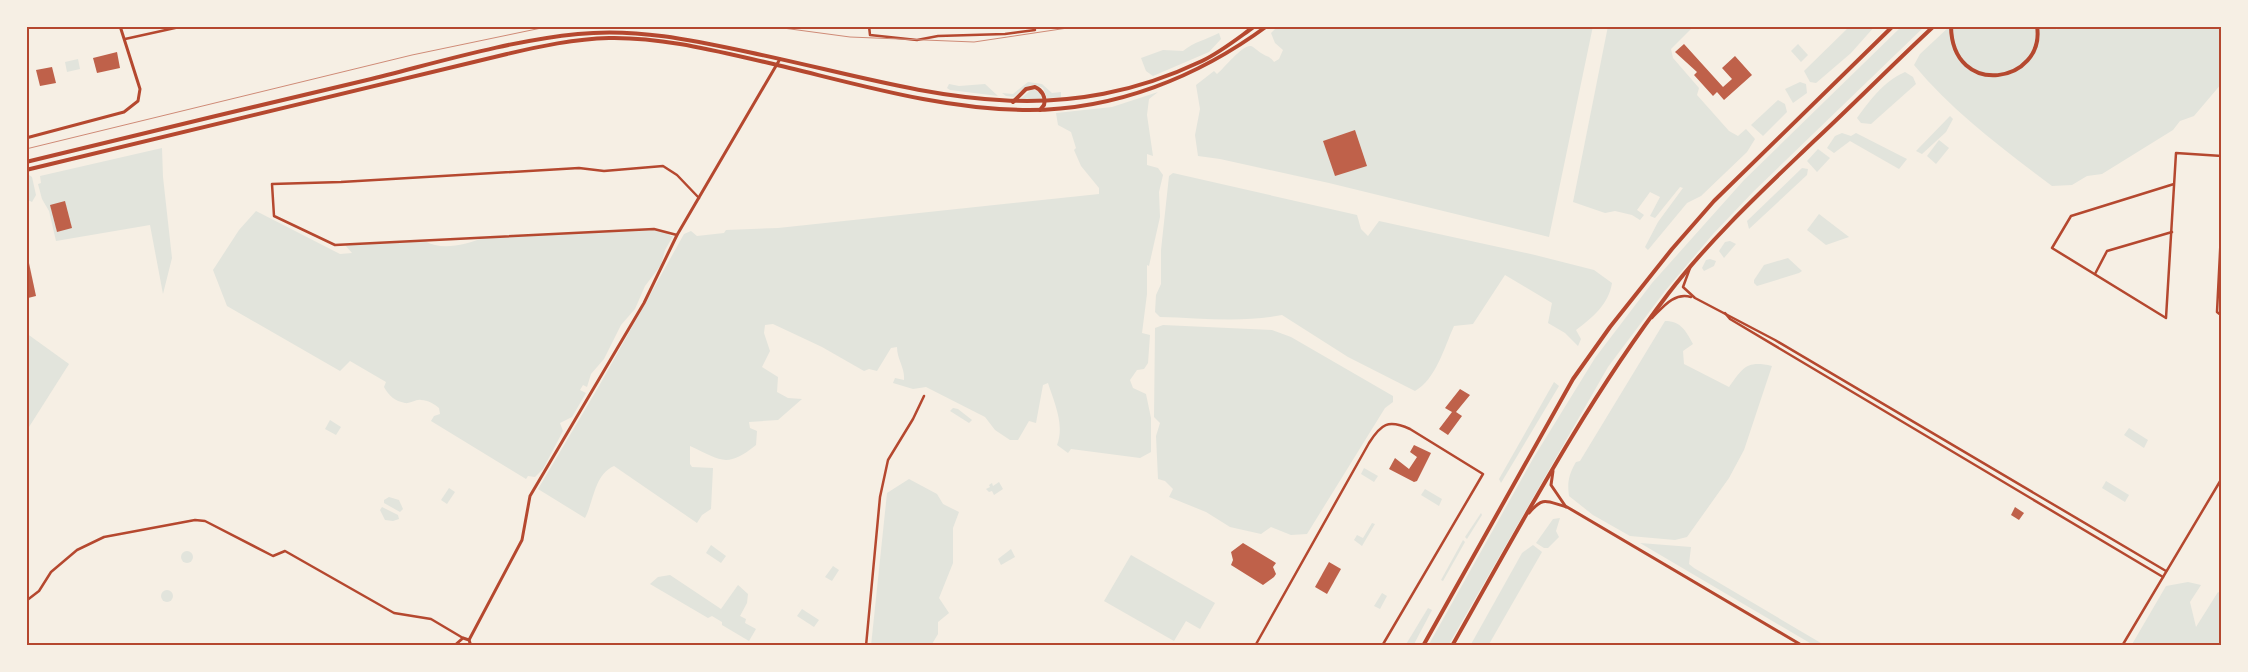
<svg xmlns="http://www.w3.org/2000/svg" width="2248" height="672" font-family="Helvetica,sans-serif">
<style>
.green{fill:#e2e4dc}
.building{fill:#bf614a}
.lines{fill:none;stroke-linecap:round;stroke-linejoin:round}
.minor{stroke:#b5482f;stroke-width:2.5}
.tertiary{stroke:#b5482f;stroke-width:3}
.secondary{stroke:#b5482f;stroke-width:3}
.primary{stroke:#b5482f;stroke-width:4}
.trunk{stroke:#b5482f;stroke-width:4}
.rail{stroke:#cf8b77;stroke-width:1}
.neatline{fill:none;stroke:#b5482f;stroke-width:2}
</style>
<rect width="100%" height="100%" fill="#f6efe4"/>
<!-- green -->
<g class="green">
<path d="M1278,26H1593L1549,237L1329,183L1220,159L1198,156L1195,135L1200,109L1196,85L1214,71L1217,74C1224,68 1243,44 1251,46C1254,47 1258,51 1261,53C1267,57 1270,56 1274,62L1279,59L1283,50L1275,43L1271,33Z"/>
<path d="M1608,26H1694L1671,49L1673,58L1699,88L1697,95L1729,131L1738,136L1746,129L1755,139L1747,152L1701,196L1687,203L1648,250L1645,247L1658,222L1683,188L1680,187L1655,218L1650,216L1660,197L1650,192L1637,210L1644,215L1640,220L1632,215L1615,211L1605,213L1573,202Z"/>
<path d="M1850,26H1875L1851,53L1816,83L1810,82L1804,71Z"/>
<path d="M1902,26H1925L1754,191L1713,234L1665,291L1608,367L1448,646H1428L1534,457L1595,358L1652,283L1744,180Z"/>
<path d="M1950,26H2052L2057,30L2059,26H2222V83L2194,116L2180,121L2173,130L2102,174L2087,176L2072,185L2052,186C2003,149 1954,113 1914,65L1920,54Z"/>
<path d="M1219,33L1221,39L1209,52L1153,76L1146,71L1141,58L1163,50L1183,51C1195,41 1206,40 1219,33Z"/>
<path d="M1798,44L1808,55L1801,62L1791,51Z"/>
<path d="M78,59L80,69L67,72L65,62Z"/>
<path d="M1905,72L1913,77L1916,84L1871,124L1861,123L1857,118C1871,99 1883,82 1905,72Z"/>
<path d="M1028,82L1042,84L1052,93L1061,92V97L1047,98L1043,88C1030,80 1023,89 1014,97L1006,96L1002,93L1013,94Z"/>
<path d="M1800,82L1806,84L1807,93L1793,103L1785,89Z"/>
<path d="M949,84L959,86L985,84L998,96L950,90L947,88Z"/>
<path d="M1032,89L1040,92L1042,99L1019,100Z"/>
<path d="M1158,92L1149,99L1147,115L1153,156L1147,154V165L1158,168L1163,175L1159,192L1160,217L1149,266L1147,265V294L1142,333L1150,335L1148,363L1144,369L1137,370L1130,380L1133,388L1146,394L1151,418V452L1140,458L1071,449L1068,453L1057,445C1065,425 1054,402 1048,383L1043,385L1036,423L1029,421L1018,440H1010L995,430L985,417L926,387L913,389L893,383L895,378L904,380C905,367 897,360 897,347L891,348L877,371L869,369L864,371L822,347L773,324L765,325L764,333L770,351L762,367L778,377L777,392L788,398L802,399L778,420L749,422L750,428L757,431L756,445C726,469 721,460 690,446V464L692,467L713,468L711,509L702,515L697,523L614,466C594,475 594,501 585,518L538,489L599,386L684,234L691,231L697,236L724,233L726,230L778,228L1099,194V188L1081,166L1074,150L1076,148L1071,132L1058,125L1056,113L1112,107Z"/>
<path d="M1778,100L1785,104L1787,112L1763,136L1751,125Z"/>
<path d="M1950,116L1953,119L1946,132L1922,154L1916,151Z"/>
<path d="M1842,133L1851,136L1856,133L1907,159L1899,169L1850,141L1834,153L1827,148L1835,136Z"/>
<path d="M1939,140L1949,148L1936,164L1927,156Z"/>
<path d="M162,148L163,177L172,258L163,294L150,225L56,241L49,211L42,199L38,184L41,183L40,176Z"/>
<path d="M1818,149L1830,158L1817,172L1807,161Z"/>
<path d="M1802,168L1808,169L1807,175L1749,229L1747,221Z"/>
<path d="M26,173L32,177L36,195L32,202L26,199Z"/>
<path d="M1173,173L1357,215L1361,229L1368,236L1379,221L1535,255L1594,270L1612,283C1609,304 1592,318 1576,330L1581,339L1578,346L1565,333L1548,323L1552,303L1505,275L1473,324L1454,326C1444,348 1436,379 1415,391L1348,357L1282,315C1243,323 1200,318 1160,317L1155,312L1156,295L1161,284V250L1169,176Z"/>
<path d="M256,211L340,254L352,253L345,245L425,241C441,251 465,245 483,238L654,229L669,233L670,236H673L665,250L661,265L645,286L635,309L621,325L604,359L591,374L587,387L583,385L580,390L586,393L572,417L560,423L563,431L543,469L535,477L528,476L526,479L431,421L434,416L440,414L439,408C434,404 428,400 421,400C416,399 410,404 405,403C395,401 389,396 384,387L386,382L350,361L340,371L227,306L213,270L239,230Z"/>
<path d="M1819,214L1849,237L1826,245L1807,230Z"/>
<path d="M1730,241L1736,244L1724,258L1719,251L1725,242Z"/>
<path d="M1788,258L1802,271L1799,273L1757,286L1754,283V280L1764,265Z"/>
<path d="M1710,259L1716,261L1714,266L1704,271L1702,268L1706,260Z"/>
<path d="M1665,321C1681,321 1686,331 1693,344L1683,351L1684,364L1729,387C1743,368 1746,360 1772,366L1744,450L1729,478L1687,537L1675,540L1630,536L1593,515L1569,496C1567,482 1569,474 1576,462L1580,461Z"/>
<path d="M1163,325L1272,330L1291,337L1393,396V402L1385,408L1307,534L1291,535L1271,527L1261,534L1230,527L1206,512L1169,497L1173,489L1165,481L1158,479L1156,436L1160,423L1154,417L1155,328Z"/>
<path d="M26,333L69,364L29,427L26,426Z"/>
<path d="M1554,382L1559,386L1501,483L1499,479Z"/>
<path d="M953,408L958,409L972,420L969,423L950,411Z"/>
<path d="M330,420L341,427L336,435L325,429Z"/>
<path d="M2129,428L2148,440L2144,448L2124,435Z"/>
<path d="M1364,468L1378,476L1374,482L1361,474Z"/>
<path d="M909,479L937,494L943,504L959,512L953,528V563L939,598L949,613L938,622V634L932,644L934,646H871L887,493Z"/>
<path d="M2106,481L2129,495L2125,502L2102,488Z"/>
<path d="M999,482L1003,489L994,495L992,491L989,492L986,489L990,487L989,485L992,483L993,486Z"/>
<path d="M449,488L455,492L447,504L441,500Z"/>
<path d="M1425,489L1442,499L1439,506L1421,495Z"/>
<path d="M389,497L399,500L403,509L400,512L384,503V500Z"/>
<path d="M382,507L398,515L399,519L393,521L385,520L380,510Z"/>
<path d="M1481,513L1482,515L1467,539L1465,537Z"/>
<path d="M1560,518L1556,531L1559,537L1548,548H1544L1536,543L1553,519Z"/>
<path d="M1372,523L1375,524L1362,546L1354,540L1357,535L1363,538Z"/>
<path d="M1463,540L1465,542L1443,581L1441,580Z"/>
<path d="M1640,543L1691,547L1689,564L1694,568L1826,646H1815Z"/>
<path d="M711,545L726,556L721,563L706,553Z"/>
<path d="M1533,545L1542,552L1488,646H1470L1522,553Z"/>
<path d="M1011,549L1015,557L1001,565L998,559Z"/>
<circle cx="187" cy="557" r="6"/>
<path d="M1131,555L1215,603L1200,629L1186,621L1174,641L1104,601Z"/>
<path d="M833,566L839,570L832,581L825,577Z"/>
<path d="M670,575L721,609L738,585L748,594L747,603L740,616L746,619L745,623L756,629L749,641L722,625V622L712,616L708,618L650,584L658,577Z"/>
<path d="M2188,582L2201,585L2190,602L2196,627L2218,592L2222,594V646H2131L2166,586Z"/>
<circle cx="167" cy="596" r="6"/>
<path d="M1382,593L1387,596L1380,609L1374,606Z"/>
<path d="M1428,608L1432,610L1413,646H1405Z"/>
<path d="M802,609L819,620L814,627L797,616Z"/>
</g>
<!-- building -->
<g class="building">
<path d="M1684,44L1723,87L1732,79L1722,68L1735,56L1752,75L1724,100L1717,92L1713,96L1694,75L1697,72L1675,52Z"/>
<path d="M117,52L120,68L97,73L93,58Z"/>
<path d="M52,67L56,83L40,86L36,70Z"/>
<path d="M1355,130L1367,166L1335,176L1323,141Z"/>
<path d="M65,201L72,228L57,232L50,205Z"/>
<path d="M26,249L36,296L28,298L26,291Z"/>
<path d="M1460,389L1470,395L1456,412L1462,416L1448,435L1439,429L1452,412L1445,408Z"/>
<path d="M1414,445L1431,453L1417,481L1414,482L1389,469L1395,458L1409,469L1417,457L1410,452Z"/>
<path d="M2015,507L2024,513L2019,520L2011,515Z"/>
<path d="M1243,543L1276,563L1273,567L1276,574L1274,577L1263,585L1231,565L1233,560L1231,552Z"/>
<path d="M1329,562L1341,569L1327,594L1315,587Z"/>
</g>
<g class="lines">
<!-- minor -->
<g class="minor">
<path d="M869,26L870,35L917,40L938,36L1005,34L1035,30"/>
<path d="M125,39L184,26"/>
<path d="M2174,184L2071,216L2052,248L2166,318L2176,153L2222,156"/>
<path d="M2222,213L2217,312L2222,316"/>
<path d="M677,235L654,229L335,245L274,216L272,184L341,182L579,168L604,171L663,166L677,175L699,198"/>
<path d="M1690,268L1683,287L1695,298L1775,340L2166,571"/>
<path d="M2095,274L2107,251L2172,232"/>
<path d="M1725,313L1730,319L2163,577"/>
<path d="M1652,318C1663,307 1674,292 1691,297"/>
<path d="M26,601L39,591L51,572L77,550L104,537L195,520L205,521L273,556L285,551L394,613L431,619L463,638"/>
<path d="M866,646L880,497L888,460L913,419L924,396"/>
<path d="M1255,646L1369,443C1381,424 1388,419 1410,429L1483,474L1382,646"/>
<path d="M2122,646L2222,478"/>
</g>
<!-- tertiary -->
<g class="tertiary">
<path d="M26,138L124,112L138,101L140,89L120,26"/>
<path d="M469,640L522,540L530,496L644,303L677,235L780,59"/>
<path d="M454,646L463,638L469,640L471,646"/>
</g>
<!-- secondary -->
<g class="secondary">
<path d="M1553,471L1551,485L1566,507"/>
<path d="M1529,513C1544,495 1547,502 1567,507L1803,646"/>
</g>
<!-- primary -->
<g class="primary">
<path d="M1423,646L1573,379L1610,327L1672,249L1714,201L1893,26"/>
<path d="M1452,646C1520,526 1585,403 1668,294C1711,238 1763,190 1813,142C1854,104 1893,64 1934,26"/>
</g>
<!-- trunk -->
<g class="trunk">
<path d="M1951,26C1952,100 2046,83 2037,26"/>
<path d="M1013,102L1026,89L1035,87C1042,90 1046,97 1044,105L1040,110"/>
<path d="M26,162C140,134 253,107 367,80C436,63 507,41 578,34C636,28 692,40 748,52C911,86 1040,138 1202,61C1221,52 1238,38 1255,26"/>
<path d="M26,170L507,54C541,46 574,39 609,38C663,37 716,51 769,63C854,83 941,110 1029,110C1115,110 1198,77 1267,26"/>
</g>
<!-- rail -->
<g class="rail">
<path d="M768,26L850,37L974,42L1081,26"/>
<path d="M26,149L412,55L551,26"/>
</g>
</g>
<!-- border -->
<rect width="2248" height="672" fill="none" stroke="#f6efe4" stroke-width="55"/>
<rect x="28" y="28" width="2192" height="616" class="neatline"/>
</svg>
